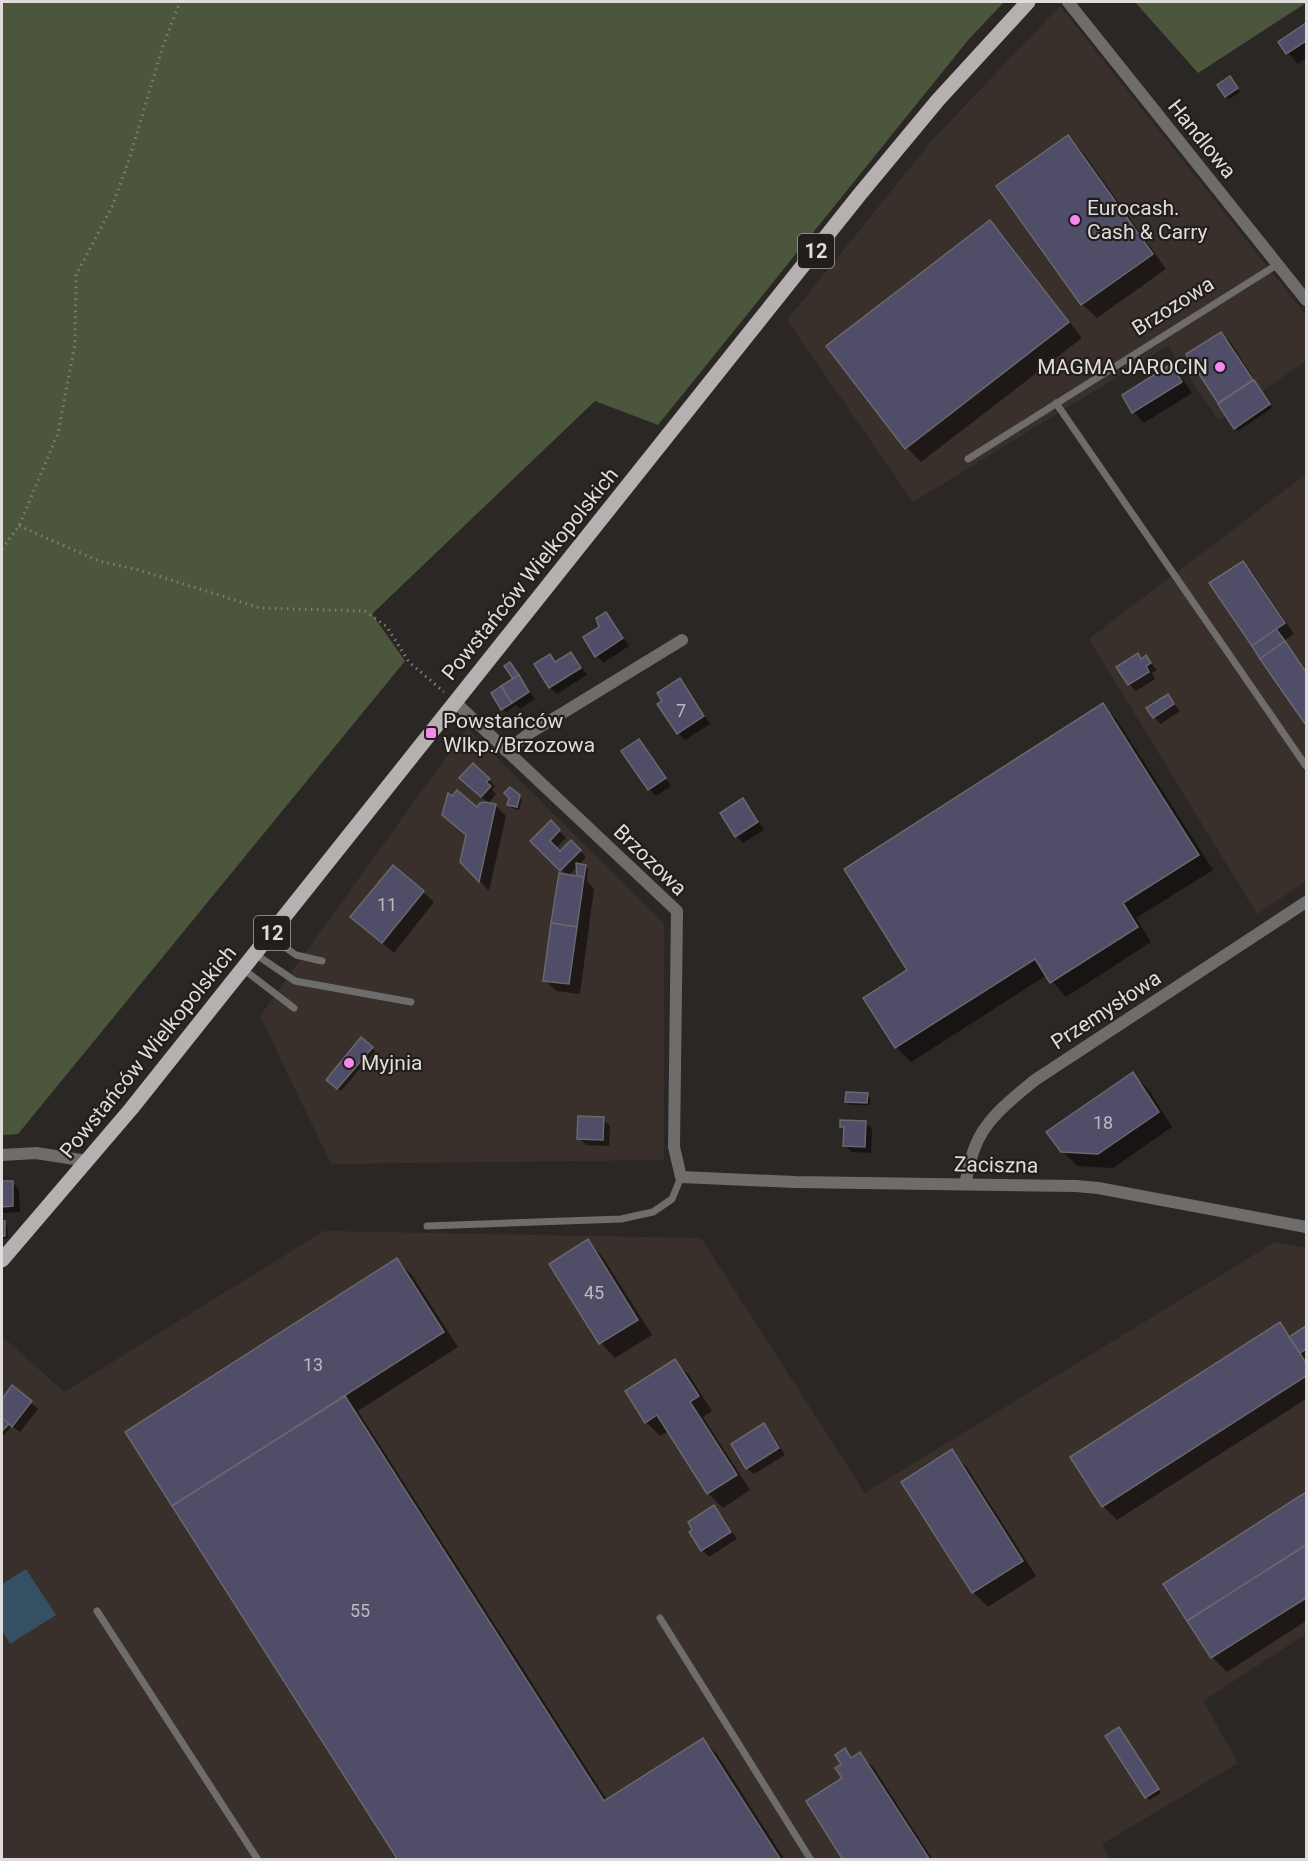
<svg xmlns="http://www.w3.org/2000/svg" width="1308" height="1861" font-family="Roboto,sans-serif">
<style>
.built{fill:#39302c}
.forest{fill:#4b563c}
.water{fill:#355062}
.shadow{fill:#0007;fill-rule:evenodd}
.building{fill:#4f4d68;stroke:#68686d;stroke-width:1.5}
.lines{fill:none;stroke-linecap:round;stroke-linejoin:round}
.path{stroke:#817d7c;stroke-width:3;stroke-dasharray:1.5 4.5;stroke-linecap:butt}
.service{stroke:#6f6d6c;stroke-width:7}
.minor{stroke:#6f6d6c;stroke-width:12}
.primary{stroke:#b6b1b0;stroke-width:15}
.poi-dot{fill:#f689ee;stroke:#221e1c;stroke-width:2}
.labels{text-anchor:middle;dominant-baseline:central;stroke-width:4.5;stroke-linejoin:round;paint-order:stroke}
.number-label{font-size:18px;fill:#bbb8be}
.shield{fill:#221e1c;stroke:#a6a3a2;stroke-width:1.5}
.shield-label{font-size:20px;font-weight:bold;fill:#dfdcdb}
.street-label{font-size:21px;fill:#dfdcdb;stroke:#221e1c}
.poi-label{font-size:21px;fill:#dfdcdb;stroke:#221e1c;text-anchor:start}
</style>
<rect width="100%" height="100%" fill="#2b2725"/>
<!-- built -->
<g class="built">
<path d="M1060,6L1306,315V361L1219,421L1168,346L913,502L787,320L934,138Z"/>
<path d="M1306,474V881L1257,914L1089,639Z"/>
<path d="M467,728L664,924V1160L331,1164L260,1016Z"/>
<path d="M324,1231L701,1238L865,1493L1275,1242L1306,1248V1634L1203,1701L1238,1763L1102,1844L1111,1859H2V1336L64,1392Z"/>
</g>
<!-- forest -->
<g class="forest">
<path d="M2,2H1004L969,39L658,425L595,401L372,614L405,661L18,1134L2,1135Z"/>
<path d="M1135,2H1306V3L1198,73Z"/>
</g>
<!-- water -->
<path class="water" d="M26,1569L56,1615L10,1644L2,1630V1584Z"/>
<!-- shadow -->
<g class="shadow">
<path d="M1306,24V58L1298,64L1280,42Z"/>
<path d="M1233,81L1240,92L1229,99L1226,96Z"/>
<path d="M1068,137L1082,151L1166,269L1097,318L1082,304Z"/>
<path d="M990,222L1004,236L1082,338L921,462L907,448L828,346Z"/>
<path d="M1221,333L1232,344L1272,408L1238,431L1219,402Z"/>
<path d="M1170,366L1181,377L1192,393L1144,423L1134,412L1124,396Z"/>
<path d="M1242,562L1253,573L1294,634L1285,640L1306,670V723L1211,583Z"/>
<path d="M606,614L613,621L629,646L603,663L597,656L600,628Z"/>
<path d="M571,653L587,675L557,694L550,687L536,665L550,656L556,663Z"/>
<path d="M1138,655L1143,660L1146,657L1157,670L1152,673L1155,679L1136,691L1129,684Z"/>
<path d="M515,679L521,680L535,699L520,709L516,705L506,712L503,709Z"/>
<path d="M680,680L686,687L710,724L685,740L678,733Z"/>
<path d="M1167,696L1180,711L1161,724L1154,717Z"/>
<path d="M1103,705L1117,720L1213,870L1136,918L1151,942L1066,997L1047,975L911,1062L896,1047L909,970Z"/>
<path d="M639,741L646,748L671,786L656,796L649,789Z"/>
<path d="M489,780L495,786L492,790L496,794L488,804L495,805L506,816L489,891L462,862L477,809L488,803L468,785Z"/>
<path d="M510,789L522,800L519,810L512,808L509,805Z"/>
<path d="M743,800L750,807L764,830L743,843L736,836L722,813Z"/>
<path d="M551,822L566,838L555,849L560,853L571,842L586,857L579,865L585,866L588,869L587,881L594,889L580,994L556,991L545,980L568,876L532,841ZM578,866V878L568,876Z"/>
<path d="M423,892L434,902L394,953L352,917Z"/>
<path d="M362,1039L375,1051L341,1091L328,1080Z"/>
<path d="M1133,1074L1148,1089L1172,1127L1113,1168L1077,1166L1062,1151Z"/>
<path d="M867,1094L870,1098V1105H850L847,1102Z"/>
<path d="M603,1119L610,1126L609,1146L586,1145L579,1138Z"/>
<path d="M865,1122L872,1129L871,1153L852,1152L845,1145V1130L841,1126Z"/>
<path d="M12,1182L19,1189L20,1212L2,1213V1183Z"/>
<path d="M2,1223L7,1226L8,1238L2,1239Z"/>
<path d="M588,1241L602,1256L652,1335L615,1358L601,1343L551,1264Z"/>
<path d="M397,1260L411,1274L458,1347L358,1411L607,1800L703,1740L717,1754L785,1860H399L127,1432Z"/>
<path d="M1280,1324L1292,1337L1306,1327V1399L1117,1520L1103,1506Z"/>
<path d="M675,1361L689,1375L712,1411L703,1417L750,1490L723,1508L708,1493L669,1431L660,1436L646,1422Z"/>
<path d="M13,1387L38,1409L20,1432L12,1426L2,1437V1401Z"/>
<path d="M764,1425L771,1432L785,1455L754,1474L747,1468Z"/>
<path d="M951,1451L966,1466L1036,1576L988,1607L974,1593L903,1482Z"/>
<path d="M1306,1494V1621L1227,1672L1212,1657L1165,1584Z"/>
<path d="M714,1507L721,1514L737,1539L709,1557L702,1550Z"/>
<path d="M1122,1732L1161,1793L1149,1800L1107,1736Z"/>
<path d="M845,1750L853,1759L860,1754L874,1768L933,1860H845Z"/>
</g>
<!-- building -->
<g class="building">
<path d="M1306,23V41L1286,54L1278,42Z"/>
<path d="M1230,76L1238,88L1225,97L1217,85Z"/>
<path d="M1068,135L1153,254L1081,305L996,186Z"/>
<path d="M990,220L1069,322L905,449L826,346Z"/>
<path d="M1221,332L1253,380L1218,403L1186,354Z"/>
<path d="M1171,364L1182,382L1132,413L1122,395Z"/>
<path d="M1254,380L1270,404L1234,429L1218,404Z"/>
<path d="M1243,561L1285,623L1252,646L1209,583Z"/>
<path d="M606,612L623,638L595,657L583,637L599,627L596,618Z"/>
<path d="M1276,629L1285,641L1260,659L1252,646Z"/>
<path d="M1285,641L1306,672V725L1260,659Z"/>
<path d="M571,652L581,668L549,688L534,664L550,654L555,662Z"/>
<path d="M1138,653L1141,659L1146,655L1151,663L1146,666L1149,672L1128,685L1116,667Z"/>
<path d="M510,662L519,675L513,679L504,666Z"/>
<path d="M519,675L529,692L512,703L501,686Z"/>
<path d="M680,678L704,716L677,734L657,704L662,701L657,693Z"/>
<path d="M501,686L512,703L501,710L491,693Z"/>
<path d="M1168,694L1174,704L1153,718L1146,708Z"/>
<path d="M1103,703L1199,855L1123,903L1138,927L1050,983L1035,959L895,1048L863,998L907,970L844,869Z"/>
<path d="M639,739L666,778L648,790L621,751Z"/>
<path d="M473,763L490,779L486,782L491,786L481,797L459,778Z"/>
<path d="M510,787L520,795L517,807L507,805L509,798L504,793Z"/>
<path d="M457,790L477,807L480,803L485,802L496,804L479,882L460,862L466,835L442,815L448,793L452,796Z"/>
<path d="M743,798L758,822L735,837L720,813Z"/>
<path d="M551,820L560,830L550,841L560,851L571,840L581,850L560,871L530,841Z"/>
<path d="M576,863L586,865L584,877L577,876Z"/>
<path d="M393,865L424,891L382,943L350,917Z"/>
<path d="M559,873L584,877L577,927L551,923Z"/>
<path d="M551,923L577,927L569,984L543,981Z"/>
<path d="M361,1037L373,1047L337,1089L326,1080Z"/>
<path d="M1133,1072L1159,1112L1098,1154L1061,1152L1046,1132Z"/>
<path d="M846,1092L868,1093L867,1103L845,1102Z"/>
<path d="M578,1116L604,1117L603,1140L577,1139Z"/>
<path d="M840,1120L866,1121L865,1147L843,1146L844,1127H840Z"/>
<path d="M2,1181H13V1206L2,1207Z"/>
<rect x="2" y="1221" width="3" height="15"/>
<path d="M588,1239L638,1320L599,1344L549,1264Z"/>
<path d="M397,1258L444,1332L172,1506L125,1432Z"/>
<path d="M1280,1322L1306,1363V1376L1102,1507L1070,1457Z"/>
<path d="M1306,1326V1349L1300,1353L1289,1337Z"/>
<path d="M675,1359L699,1396L690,1402L737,1475L707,1494L657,1415L645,1423L625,1391Z"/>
<path d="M12,1385L32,1401L12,1427L2,1418V1399Z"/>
<path d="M345,1396L604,1801L703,1738L781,1860H398L172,1506Z"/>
<path d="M2,1418L9,1424L2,1431Z"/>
<path d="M764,1423L779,1448L746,1469L731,1444Z"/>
<path d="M952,1449L1023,1561L972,1593L901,1482Z"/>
<path d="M1306,1492V1545L1187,1621L1163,1584Z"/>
<path d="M714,1505L731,1532L701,1551L689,1532L692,1530L688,1522Z"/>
<path d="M1306,1545V1598L1211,1658L1187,1621Z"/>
<path d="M1119,1727L1159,1789L1145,1798L1105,1736Z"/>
<path d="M845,1748L851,1758L860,1752L930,1860H843L806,1801L842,1778L835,1768L841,1764L835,1755Z"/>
</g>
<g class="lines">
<!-- path -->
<g class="path">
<path d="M19,526L99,561L139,570L260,608L365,611L387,627L409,662L444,692"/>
<path d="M2,549L19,526L58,433L75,344L76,275L112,207L128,163L163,46L180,2"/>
</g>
<!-- service -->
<g class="service">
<path d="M1056,403L1306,766"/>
<path d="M968,459L1278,264"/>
<path d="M269,936L296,955L322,961"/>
<path d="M255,954L295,981L411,1002"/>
<path d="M243,969L294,1008"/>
<path d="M427,1226L621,1219L653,1212L672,1199L681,1177"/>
<path d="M97,1611L258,1860"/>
<path d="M660,1618L811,1860"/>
</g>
<!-- minor -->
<g class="minor">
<path d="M1068,2L1306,300"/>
<path d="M455,702L677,911L674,1147L681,1177L795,1182L1076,1186L1098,1188L1306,1227"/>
<path d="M506,751L530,733L682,640"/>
<path d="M2,1155L36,1153L87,1161"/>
<path d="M965,1184C968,1172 970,1159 975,1147C985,1119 1013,1098 1035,1080L1306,902"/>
</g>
<!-- primary -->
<path class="primary" d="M2,1260L131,1109L860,194L938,100L1028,2"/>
</g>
<!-- markers -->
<g class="poi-dot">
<circle cx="1075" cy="220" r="6"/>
<circle cx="1220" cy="367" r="6"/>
<rect x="425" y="727" width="12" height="12" rx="3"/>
<circle cx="349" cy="1063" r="6"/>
</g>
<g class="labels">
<!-- number labels -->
<g class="number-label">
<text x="681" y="710">7</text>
<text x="387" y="904">11</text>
<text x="1103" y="1122">18</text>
<text x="594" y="1292">45</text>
<text x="313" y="1364">13</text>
<text x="360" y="1610">55</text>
</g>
<!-- shield labels -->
<g class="shield">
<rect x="798" y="234" width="36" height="34" rx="4.5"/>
<rect x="254" y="916" width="36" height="34" rx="4.5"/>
</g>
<g class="shield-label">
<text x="816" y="251">12</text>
<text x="272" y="933">12</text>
</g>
<!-- street labels -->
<g class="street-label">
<text transform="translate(1202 139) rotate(51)">Handlowa</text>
<text transform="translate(1173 306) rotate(-32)">Brzozowa</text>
<text transform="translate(530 574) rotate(-51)">Powstańców Wielkopolskich</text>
<text transform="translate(650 860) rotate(44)">Brzozowa</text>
<text transform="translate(1106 1010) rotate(-33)">Przemysłowa</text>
<text transform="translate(148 1052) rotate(-51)">Powstańców Wielkopolskich</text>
<text transform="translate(996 1165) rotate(1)">Zaciszna</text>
</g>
<!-- poi labels -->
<g class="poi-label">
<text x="1087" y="208">Eurocash.<tspan x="1087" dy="24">Cash &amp; Carry</tspan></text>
<text x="1208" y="367" text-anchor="end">MAGMA JAROCIN</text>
<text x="443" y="721">Powstańców<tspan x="443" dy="24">Wlkp./Brzozowa</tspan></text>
<text x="361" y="1063">Myjnia</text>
</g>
</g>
<!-- border -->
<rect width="1308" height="1861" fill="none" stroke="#dfdcdb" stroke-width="6"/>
</svg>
